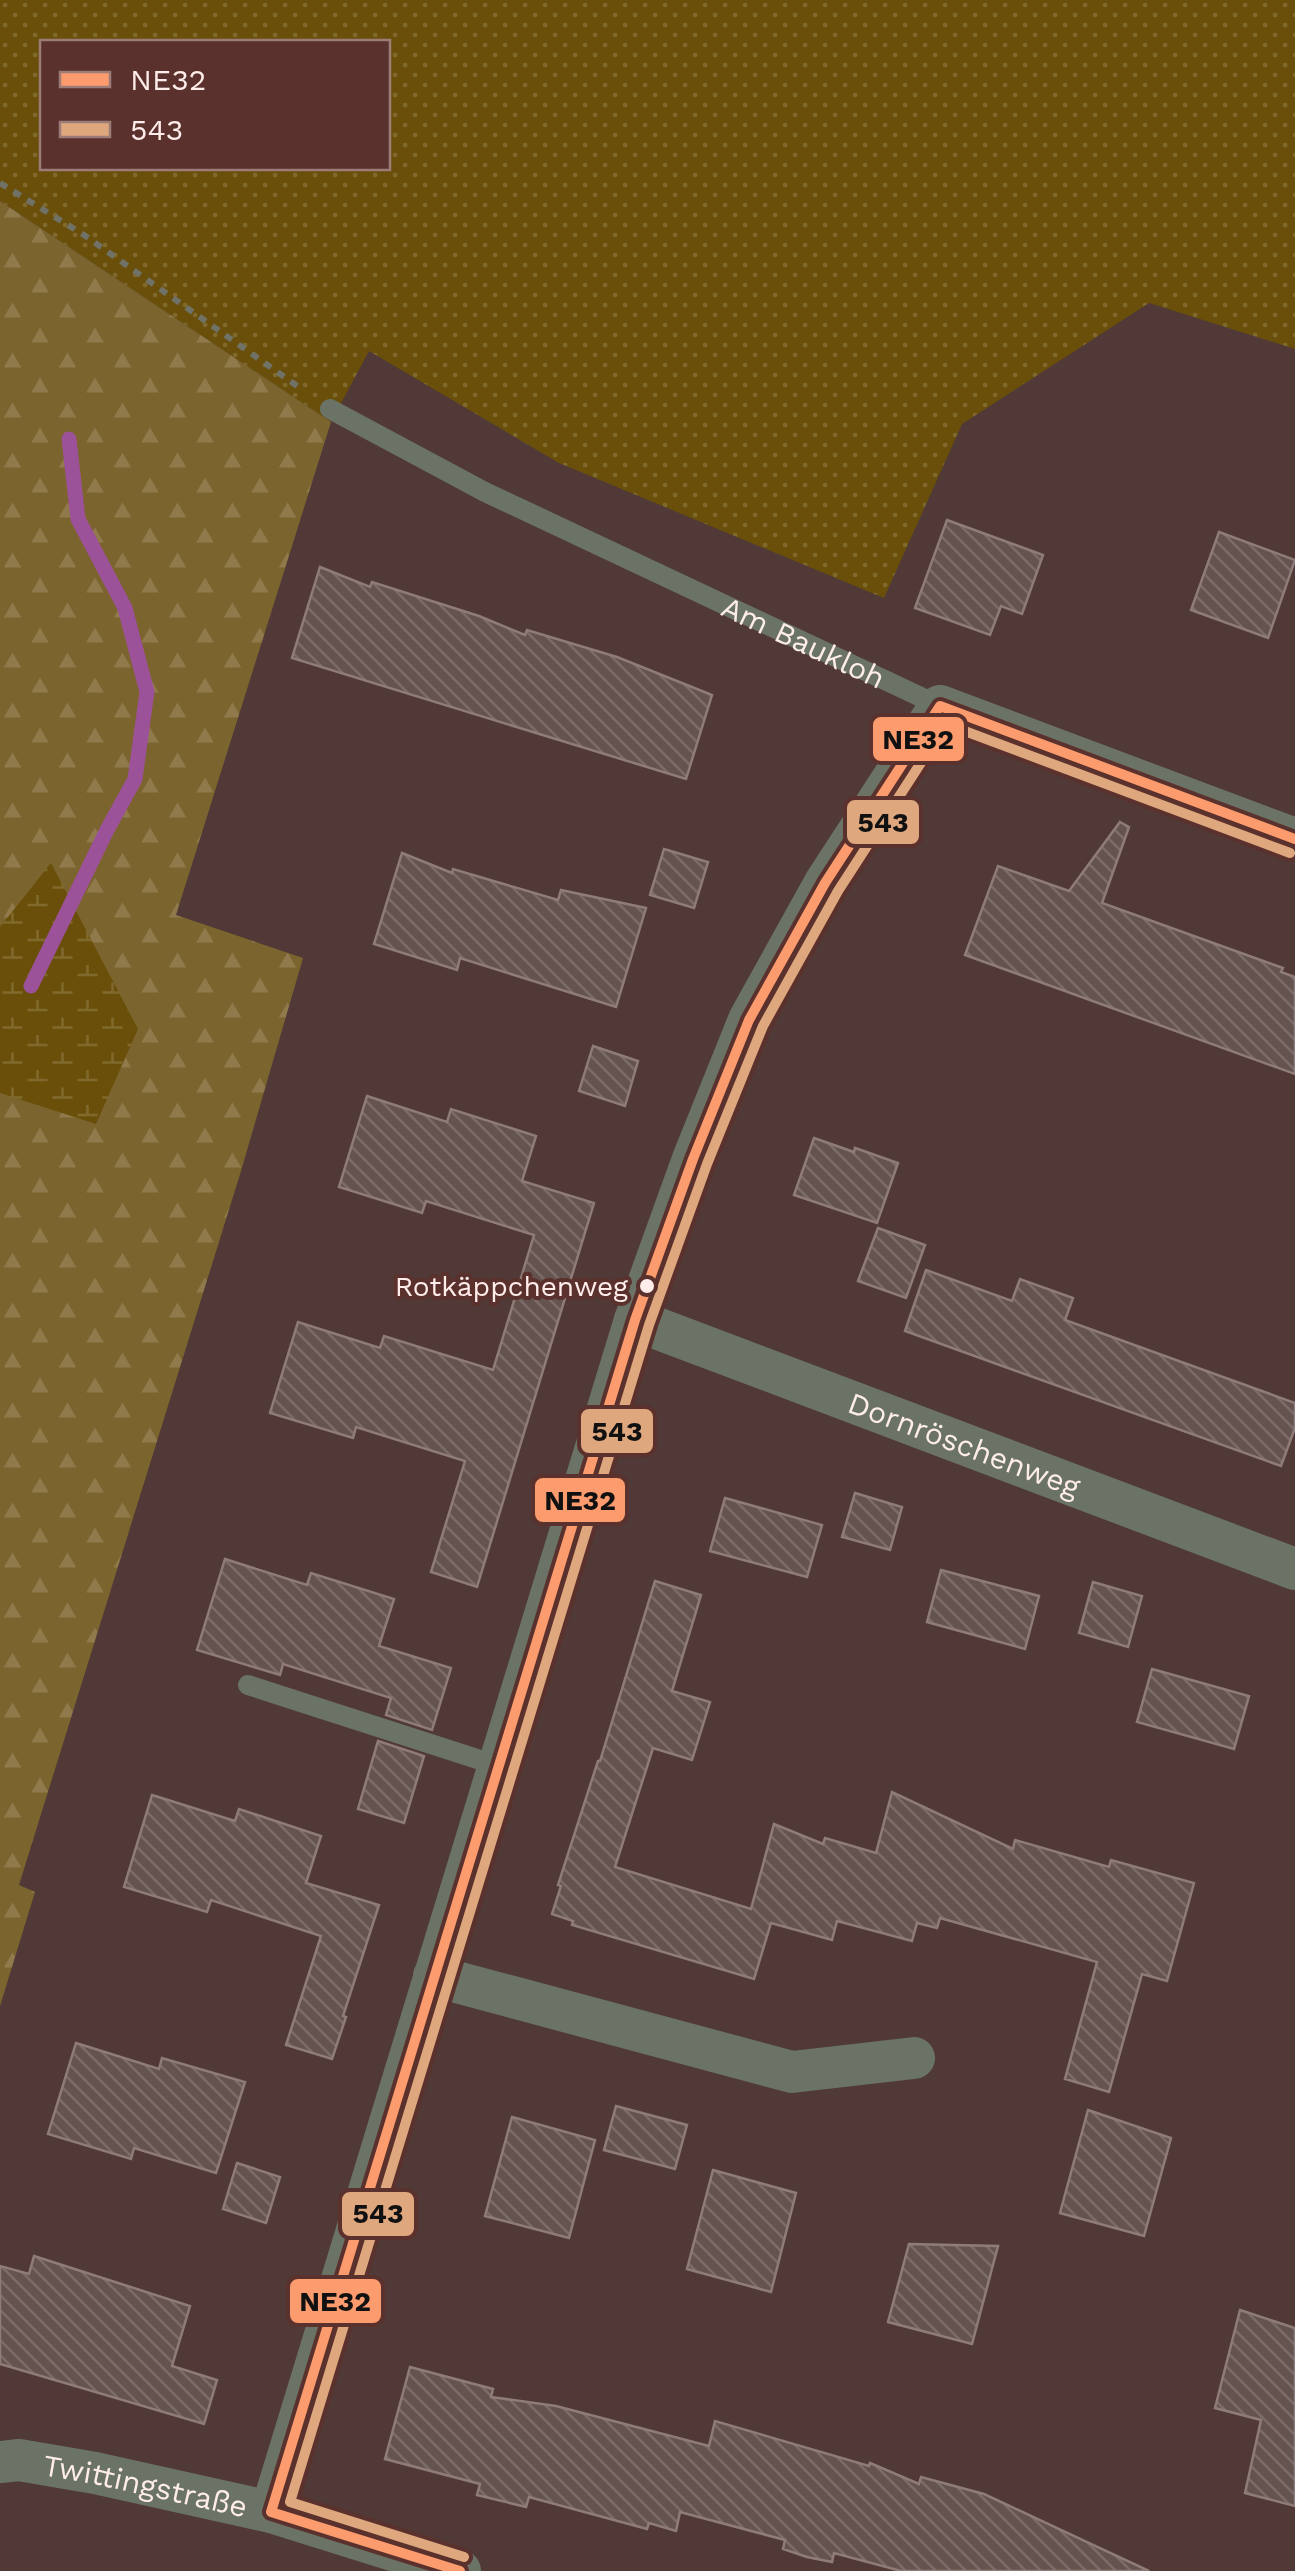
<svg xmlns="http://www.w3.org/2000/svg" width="1295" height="2571" font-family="'Work Sans',sans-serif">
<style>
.grass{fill:url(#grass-dots);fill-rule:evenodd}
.forest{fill:url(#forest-firs)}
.wetland{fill:url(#wetland-marsh)}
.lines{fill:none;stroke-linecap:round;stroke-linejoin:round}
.stream{stroke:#9c5298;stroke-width:15}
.building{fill:url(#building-back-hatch);stroke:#8f7c79;stroke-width:2.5}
.path{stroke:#707268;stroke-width:6;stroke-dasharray:8 8;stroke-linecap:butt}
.lane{stroke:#6a7366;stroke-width:20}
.street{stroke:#6a7366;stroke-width:42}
.bus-1-casing{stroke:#5a312c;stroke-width:18}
.bus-2-casing{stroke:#5a312c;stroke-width:18}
.bus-1{stroke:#fc9b6d;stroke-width:10}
.bus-2{stroke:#dfa77e;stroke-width:10}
.bus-dot{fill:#feedeb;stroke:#5a312c;stroke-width:4}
.labels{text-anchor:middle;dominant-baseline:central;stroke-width:8;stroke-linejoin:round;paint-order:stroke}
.bus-label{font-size:28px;fill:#feedeb;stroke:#5a312c;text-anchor:end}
.street-label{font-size:30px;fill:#feedeb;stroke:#5a312c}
.line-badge{stroke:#5a312c;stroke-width:4}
.pale-badge-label{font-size:28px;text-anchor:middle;font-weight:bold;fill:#111}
</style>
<defs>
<pattern id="grass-dots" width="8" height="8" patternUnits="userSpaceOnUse" patternTransform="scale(2.5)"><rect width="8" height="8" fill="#694f09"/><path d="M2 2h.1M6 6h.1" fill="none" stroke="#80692d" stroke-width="1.8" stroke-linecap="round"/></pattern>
<pattern id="forest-firs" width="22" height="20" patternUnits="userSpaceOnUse" patternTransform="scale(2.5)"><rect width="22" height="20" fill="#7c642e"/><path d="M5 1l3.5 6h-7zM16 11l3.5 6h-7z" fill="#907a4c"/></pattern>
<pattern id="wetland-marsh" width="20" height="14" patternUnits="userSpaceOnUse" patternTransform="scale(2.5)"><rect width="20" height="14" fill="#694f09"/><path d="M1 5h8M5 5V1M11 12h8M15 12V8" fill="none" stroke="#80692d"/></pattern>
<pattern id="building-back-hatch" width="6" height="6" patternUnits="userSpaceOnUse" patternTransform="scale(2.5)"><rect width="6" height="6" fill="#655350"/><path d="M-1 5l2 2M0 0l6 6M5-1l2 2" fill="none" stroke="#7c6c69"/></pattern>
</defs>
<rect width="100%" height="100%" fill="#503936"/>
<!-- grass -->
<path class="grass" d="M0,0H1295V349L1149,303L962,424L884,598L559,463L369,351L331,422L0,201ZM42,42H388V168H42Z"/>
<!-- forest -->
<path class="forest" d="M0,201L331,422L176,915L303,958L241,1171L19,1885L35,1892L0,2006Z"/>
<!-- wetland -->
<path class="wetland" d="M51,863L138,1029L96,1124L0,1093V927Z"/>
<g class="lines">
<!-- stream -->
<path class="stream" d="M31,986L107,830L135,779L147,692L125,608L78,519L69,439"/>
</g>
<!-- building -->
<g class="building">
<path d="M947,520L1043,555L1022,614L1001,606L990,635L915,608Z"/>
<path d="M1219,532L1295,560L1268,638L1191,610Z"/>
<path d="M320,567L370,587L372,582L479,616L525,635L527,630L617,657L712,695L686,779L292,658Z"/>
<path d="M1120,822L1129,827L1102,903L1283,968L1281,972L1295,977V1074L965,955L998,866L1069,891Z"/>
<path d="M664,849L708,862L694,908L650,895Z"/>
<path d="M402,853L452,873L453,869L558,900L561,890L646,908L616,1007L460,958L457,970L374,944Z"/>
<path d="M593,1046L638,1061L625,1106L579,1091Z"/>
<path d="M367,1096L447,1122L451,1109L536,1136L522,1181L594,1203L477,1587L431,1572L465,1461L356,1427L353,1438L270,1413L298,1322L380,1348L384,1336L493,1370L534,1235L426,1201L422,1213L339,1187Z"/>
<path d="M814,1138L854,1152L855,1148L898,1163L877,1223L794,1195Z"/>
<path d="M878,1228L925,1245L906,1298L858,1281Z"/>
<path d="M926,1270L1012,1301L1020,1279L1073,1298L1065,1320L1295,1403V1428L1281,1466L905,1331Z"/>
<path d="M855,1493L902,1507L890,1550L842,1537Z"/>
<path d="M725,1498L822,1525L807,1577L710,1551Z"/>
<path d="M225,1559L307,1585L311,1573L394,1599L379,1646L451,1668L432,1730L386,1715L391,1698L283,1664L280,1675L197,1650Z"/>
<path d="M941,1570L1039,1596L1025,1649L927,1622Z"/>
<path d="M655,1581L701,1595L672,1691L710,1702L692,1760L653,1748L615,1867L751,1909L774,1824L823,1844L825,1838L876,1853L892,1792L1013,1849L1015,1840L1109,1867L1111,1860L1194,1883L1167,1981L1142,1974L1109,2092L1065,2079L1097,1962L940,1918L937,1928L917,1923L912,1941L837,1921L832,1940L771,1923L754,1979L572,1925L573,1921L552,1914L561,1886L558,1885L598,1761H600Z"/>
<path d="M1093,1582L1142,1596L1128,1647L1079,1633Z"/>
<path d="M1152,1669L1249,1696L1234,1749L1137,1722Z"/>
<path d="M378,1741L424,1756L404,1823L358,1809Z"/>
<path d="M152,1795L235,1821L239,1809L321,1836L306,1883L379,1905L343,2016L346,2017L332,2059L286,2045L321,1936L211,1900L207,1912L124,1887Z"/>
<path d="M76,2043L159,2069L162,2058L245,2082L216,2173L134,2148L131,2159L48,2134Z"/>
<path d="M616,2106L687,2125L675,2169L604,2150Z"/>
<path d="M1088,2110L1171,2138L1144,2236L1060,2213Z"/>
<path d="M512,2117L595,2140L569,2238L485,2216Z"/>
<path d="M237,2163L280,2177L266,2223L223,2209Z"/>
<path d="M713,2170L796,2193L771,2292L687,2269Z"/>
<path d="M909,2244L998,2246L972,2344L888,2322Z"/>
<path d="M34,2256L190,2306L172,2366L217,2380L204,2424L0,2364V2266L29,2274Z"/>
<path d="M1240,2310L1295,2328V2506L1245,2493L1261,2420L1215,2408Z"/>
<path d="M410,2367L493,2389L491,2397L556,2406L709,2446L715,2421L869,2466L870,2463L919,2484L921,2477L984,2494L1149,2571H901L834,2553L832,2562L807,2557L783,2549L785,2540L680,2512L676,2531L649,2523L647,2529L529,2497L526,2507L477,2495L480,2484L385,2459Z"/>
</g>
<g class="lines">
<!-- path -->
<path class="path" d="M0,183L84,235L300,388"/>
<!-- lane -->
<g class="lane">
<path id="s1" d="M330,409L485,492L940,706"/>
<path d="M248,1685L499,1766"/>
</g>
<!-- street -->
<g class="street">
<path id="s2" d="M635,1320L1295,1569"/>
<path d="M434,1976L792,2072L914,2058"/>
<path id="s3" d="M0,2462L19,2460L95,2473L271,2512L460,2571"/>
<path d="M271,2512L635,1320L693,1159L749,1020L825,883L940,706L1295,839"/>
</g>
<defs>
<path id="bus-1" d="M460,2571L271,2512L635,1320L693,1159L749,1020L825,883L940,706L1295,839"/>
<path id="bus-2" d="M464,2557L290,2502L649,1325L707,1164L763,1026L838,891L946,724L1290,853"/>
</defs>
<!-- bus-1 casing -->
<use href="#bus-1" class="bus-1-casing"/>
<!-- bus-2 casing -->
<use href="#bus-2" class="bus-2-casing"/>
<!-- bus-1 -->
<use href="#bus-1" class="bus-1"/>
<!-- bus-2 -->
<use href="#bus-2" class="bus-2"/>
</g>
<!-- markers -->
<circle class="bus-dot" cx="647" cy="1286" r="9"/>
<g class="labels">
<!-- bus labels -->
<g class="bus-label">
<text x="628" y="1286">Rotkäppchenweg</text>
</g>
<!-- street labels -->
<g class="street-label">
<text stroke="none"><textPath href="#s1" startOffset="528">Am Baukloh</textPath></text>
<text stroke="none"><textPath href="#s2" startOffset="352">Dornröschenweg</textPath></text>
<text stroke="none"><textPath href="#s3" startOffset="148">Twittingstraße</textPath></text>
</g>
</g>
<g class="line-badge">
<rect x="871" y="715" width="95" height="48" rx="10" fill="#fc9b6d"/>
<rect x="845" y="798" width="76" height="48" rx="10" fill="#dfa77e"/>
<rect x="579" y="1407" width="76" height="48" rx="10" fill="#dfa77e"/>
<rect x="533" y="1476" width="94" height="48" rx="10" fill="#fc9b6d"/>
<rect x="340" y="2190" width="76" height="48" rx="10" fill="#dfa77e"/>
<rect x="288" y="2277" width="95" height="48" rx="10" fill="#fc9b6d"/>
</g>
<g class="pale-badge-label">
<text x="918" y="749">NE32</text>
<text x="883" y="832">543</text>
<text x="617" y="1441">543</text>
<text x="580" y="1510">NE32</text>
<text x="378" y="2223">543</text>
<text x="335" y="2311">NE32</text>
</g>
<!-- legend -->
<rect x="40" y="40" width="350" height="130" fill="#5a312c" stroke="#9c7c78" stroke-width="2.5"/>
<rect x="60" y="72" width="50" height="15" fill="#fc9b6d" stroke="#9c7c78" stroke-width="2.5"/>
<text x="130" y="90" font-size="30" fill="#feedeb">NE32</text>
<rect x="60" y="122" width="50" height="15" fill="#dfa77e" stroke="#9c7c78" stroke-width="2.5"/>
<text x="130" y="140" font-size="30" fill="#feedeb">543</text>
</svg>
